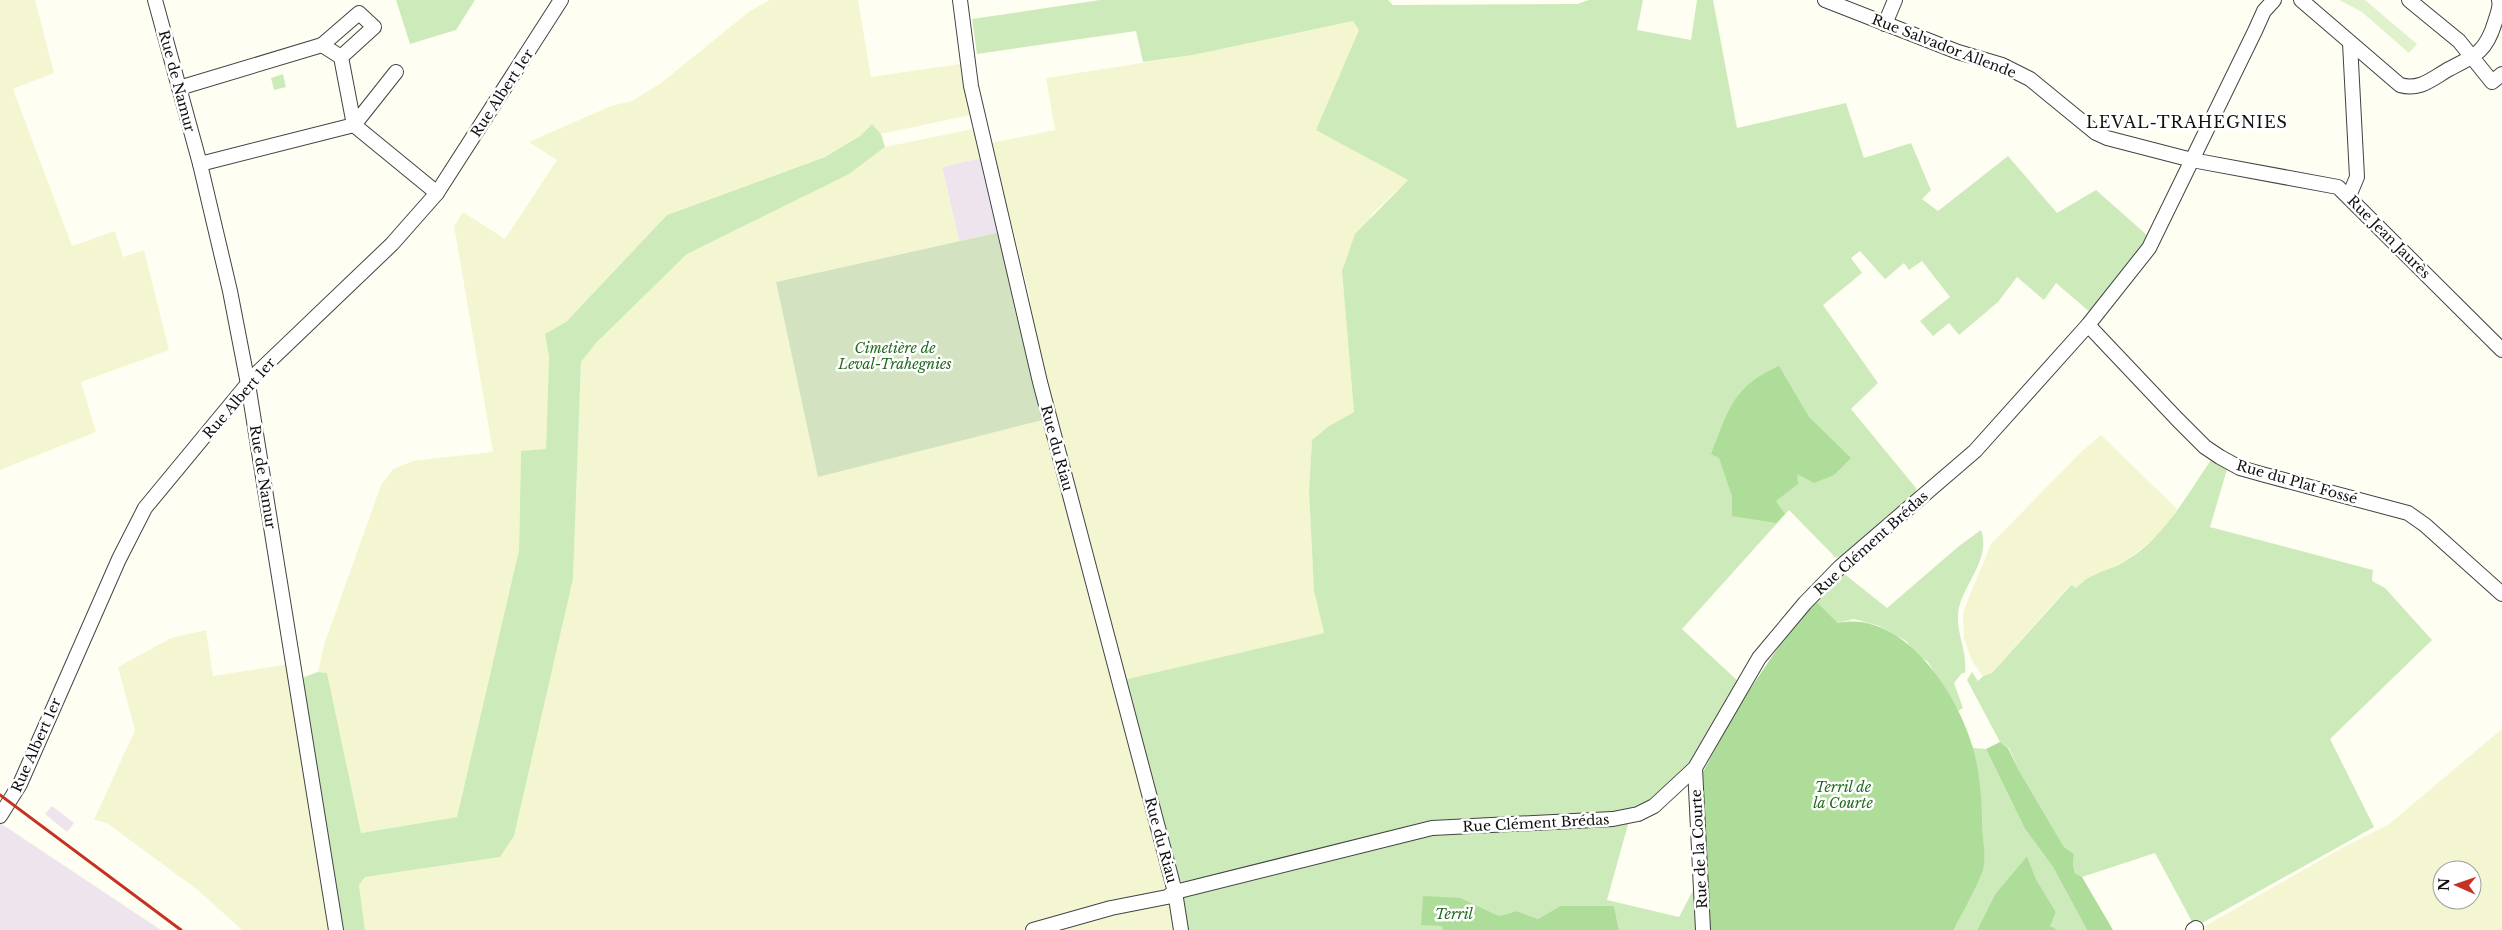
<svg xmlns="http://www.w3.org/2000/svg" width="2502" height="930" font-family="'Libre Baskerville',serif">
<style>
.industrial{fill:#eee4ee}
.farmland{fill:#f4f6d1;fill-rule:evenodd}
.green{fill:#cdebba}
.forest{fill:#aedd99}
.cemetery{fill:#d3e3c1}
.pitch{fill:#e0f2cc}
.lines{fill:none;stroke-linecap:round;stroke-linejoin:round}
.minor-casing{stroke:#434343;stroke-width:16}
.minor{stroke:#fff;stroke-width:14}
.rail{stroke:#c53122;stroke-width:3}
.labels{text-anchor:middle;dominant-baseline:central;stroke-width:5;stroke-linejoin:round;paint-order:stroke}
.street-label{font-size:14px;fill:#101010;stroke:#fff}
.park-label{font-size:14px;font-style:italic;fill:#226a1d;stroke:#fff}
.quarter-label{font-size:16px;letter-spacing:1px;fill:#101010;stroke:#fff}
</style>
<rect width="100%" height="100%" fill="#fffef2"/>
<!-- industrial -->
<g class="industrial">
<path d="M980,158L1000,232L959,241L942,167Z"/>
<path d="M52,806L74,823L67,832L45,814Z"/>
<path d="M0,823L161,930H0Z"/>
</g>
<!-- farmland -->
<g class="farmland">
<path d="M0,0H35L54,73L13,89L72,246L115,231L123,257L144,250L169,350L81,382L96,432L0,470Z"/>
<path d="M770,0H858L871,77L960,64L970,115L881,134L872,124L860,136L825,157L667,215L566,322L545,334L549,357L546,450L521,451L519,550L457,817L361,833L327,673L318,672L324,645L381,485L393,469L413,461L493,452L454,226L463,212L505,239L557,160L529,142L611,106L632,101L661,83L750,11Z"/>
<path d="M1353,21L1359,30L1317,130L1408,180L1373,213L1342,271L1354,412L1329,426L1312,440L1309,491L1314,591L1324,633L1123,680L1032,329L1030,297L991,143L1055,130L1046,78L1193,55Z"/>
<path d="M973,129L980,158L942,167L959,241L776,282L818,476L1043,420L1169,890L1023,930H365L359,885L365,877L500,857L514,836L573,579L581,362L596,343L687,254L848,174L885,147Z"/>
<path d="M2101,435L2177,509L2161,533L2127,560L2081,582L2075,588L2070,585L1992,673L1983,676L1972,661L1964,639L1963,612L1991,544L2081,452Z"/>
<path d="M206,630L213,676L290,664L331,930H242L199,891L107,823L94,820L135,730L118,667L171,638Z"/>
<path d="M2502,729V930H2198L2342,848L2388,825ZM2442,870H2472V900H2442Z"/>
<path d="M1164,902L1170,904L1178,930H1046Z"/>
</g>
<!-- green -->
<g class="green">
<path d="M396,0H475L456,30L410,44Z"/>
<path d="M1100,0H1388L1393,5L1577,4L1589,0H1643L1637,30L1691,40L1697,0H1713L1737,128L1846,103L1864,158L1911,143L1931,190L1922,199L1938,211L2008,156L2057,213L2096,190L2148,236L2091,313L2056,283L2044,300L2017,277L1998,302L1959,335L1949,323L1933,336L1920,321L1950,297L1922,261L1909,270L1904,263L1885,279L1860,251L1851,258L1862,273L1823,305L1878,383L1851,409L1916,488V497L1844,558L1835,557L1789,510L1682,629L1740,683L1695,760L1649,804L1628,813L1432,825L1184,883L1178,879L1123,680L1324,633L1314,591L1309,491L1312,440L1329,426L1354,412L1342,271L1355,234L1408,180L1316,130L1359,30L1353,21L1193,55L1143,62L1136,31L977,54L972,19Z"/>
<path d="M283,74L286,87L274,90L271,78Z"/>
<path d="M872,124L881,134L885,147L849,174L687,254L596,343L581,362L573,579L514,836L500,857L365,877L359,885L365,930H339L302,687L304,677L318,672L327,673L361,833L457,817L519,550L521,451L546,449L549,357L545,334L566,322L667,215L825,157L860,136Z"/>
<path d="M2213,457L2228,466L2210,527L2373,570L2372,581L2385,588L2432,640L2330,739L2374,827L2195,927L2155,853L2082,877L2075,873L2073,864L2074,854L2064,847L2017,767L2009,748L2000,742L1967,680L1972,672L1978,681L1983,676L1992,673L2071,585L2076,588C2089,573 2110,571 2127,560C2165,537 2188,493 2213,457Z"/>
<path d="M1981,530C1991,558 1966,581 1959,607C1954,630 1968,650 1965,673H1962L1954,683L1963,708L1958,711L1928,662L1916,654L1906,641L1879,626L1854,619L1838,623L1814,599L1842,572L1887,608L1959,546Z"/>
<path d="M1973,748L1986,749L2025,829L2053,867L2087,930H2058L2049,926L2056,912L2036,879L2027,856L1995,894L1977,930H1954L1984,866L1982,812Z"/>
<path d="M1629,821L1607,900L1679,917L1697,883L1699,930H1619L1614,906H1560L1538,919L1517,911L1499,916L1461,898L1443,930H1184L1181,898L1184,894L1426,833Z"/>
</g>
<!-- forest -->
<g class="forest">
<path d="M1779,366L1809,417L1851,458L1834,475L1814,483L1797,474L1798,484L1776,501L1785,514L1776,523L1732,516V496L1719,458L1711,454C1729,409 1732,387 1779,366Z"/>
<path d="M1814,599L1838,623C1903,609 1958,694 1973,748C1981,776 1982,809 1983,838C1984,847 1985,856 1984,865C1983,877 1960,916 1954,930H1709L1703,772L1736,710L1794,624Z"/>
<path d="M2000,742L2008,748L2017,767L2064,847L2074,854L2073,864L2075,873L2082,877L2113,930H2087L2053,867L2025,829L1986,749Z"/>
<path d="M2027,856L2036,879L2056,912L2050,926L2058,930H1977L1995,894Z"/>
<path d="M1423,896L1461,898L1499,916L1517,911L1538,919L1560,906H1614L1619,930H1443L1442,926L1421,925Z"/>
</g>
<!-- cemetery -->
<path class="cemetery" d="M1000,232L1043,420L818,477L776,282Z"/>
<!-- pitch -->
<path class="pitch" d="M2339,0H2365L2417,44L2409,53L2362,12Z"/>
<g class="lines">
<defs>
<g id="minor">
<path d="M155,0L200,164L230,291L248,384L336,930"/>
<path d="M960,0L971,86L1040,382L1175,892L1181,930"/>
<path d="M1825,0L1958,52L2002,65L2030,79L2096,133L2107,138L2192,160L2338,187L2502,350"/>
<path d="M2301,0L2400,85C2420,91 2433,78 2449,69C2475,56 2486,52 2495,22C2497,15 2501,7 2499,0"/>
<path d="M2409,0L2459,41L2492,82L2502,74"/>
<path d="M1885,24L1895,0"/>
<path d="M341,57L374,27L359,13L322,45L341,57L354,125L396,72"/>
<path d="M179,88L322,45"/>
<path d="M200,164L354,125L437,193"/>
<path d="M2349,196L2357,177L2350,43"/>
<path d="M2088,325L2177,419L2205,447L2220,457L2240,468L2265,475L2408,513L2425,525L2502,594"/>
<path d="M1695,768L1703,930"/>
<path d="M0,816L20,784L119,559L145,508L255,375L392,244L437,193L561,0"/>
<path d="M1033,930L1111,908L1167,897L1175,892L1432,828L1613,819L1638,814L1654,806L1695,768L1759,658L1805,603L1840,567L1975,451L2088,325L2149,248L2255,31L2264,11L2274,0"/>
<path d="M2193,930L2196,928"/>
</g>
</defs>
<!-- minor casing -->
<use href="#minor" class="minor-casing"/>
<!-- minor -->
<use href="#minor" class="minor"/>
<!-- rail -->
<path class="rail" d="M0,795L181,930"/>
</g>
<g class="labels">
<!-- street labels -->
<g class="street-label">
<text transform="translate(1944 46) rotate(21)">Rue Salvador Allende</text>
<text transform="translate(177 81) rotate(75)">Rue de Namur</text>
<text transform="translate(502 93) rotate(-57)">Rue Albert 1er</text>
<text transform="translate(2389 237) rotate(45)">Rue Jean Jaurès</text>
<text transform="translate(239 398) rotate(-49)">Rue Albert 1er</text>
<text transform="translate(1057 448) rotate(75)">Rue du Riau</text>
<text transform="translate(263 477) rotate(81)">Rue de Namur</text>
<text transform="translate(2297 482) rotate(16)">Rue du Plat Fossé</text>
<text transform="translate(1871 543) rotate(-42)">Rue Clément Brédas</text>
<text transform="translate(36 745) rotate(-66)">Rue Albert 1er</text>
<text transform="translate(1536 823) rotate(-3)">Rue Clément Brédas</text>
<text transform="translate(1161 840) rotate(75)">Rue du Riau</text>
<text transform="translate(1699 849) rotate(-93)">Rue de la Courte</text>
</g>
<!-- park labels -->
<g class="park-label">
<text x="895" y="348">Cimetière de<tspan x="895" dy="16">Leval-Trahegnies</tspan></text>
<text x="1843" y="787">Terril de<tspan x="1843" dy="16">la Courte</tspan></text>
<text x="1454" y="914">Terril</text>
</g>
<!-- quarter labels -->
<g class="quarter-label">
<text x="2187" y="122">LEVAL-TRAHEGNIES</text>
</g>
</g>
<!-- north arrow -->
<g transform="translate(2457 885) rotate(272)"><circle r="24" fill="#ffffff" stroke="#9f9f9f"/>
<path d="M0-4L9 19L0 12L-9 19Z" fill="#c53122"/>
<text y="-8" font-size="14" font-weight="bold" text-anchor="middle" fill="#101010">N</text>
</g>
</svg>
